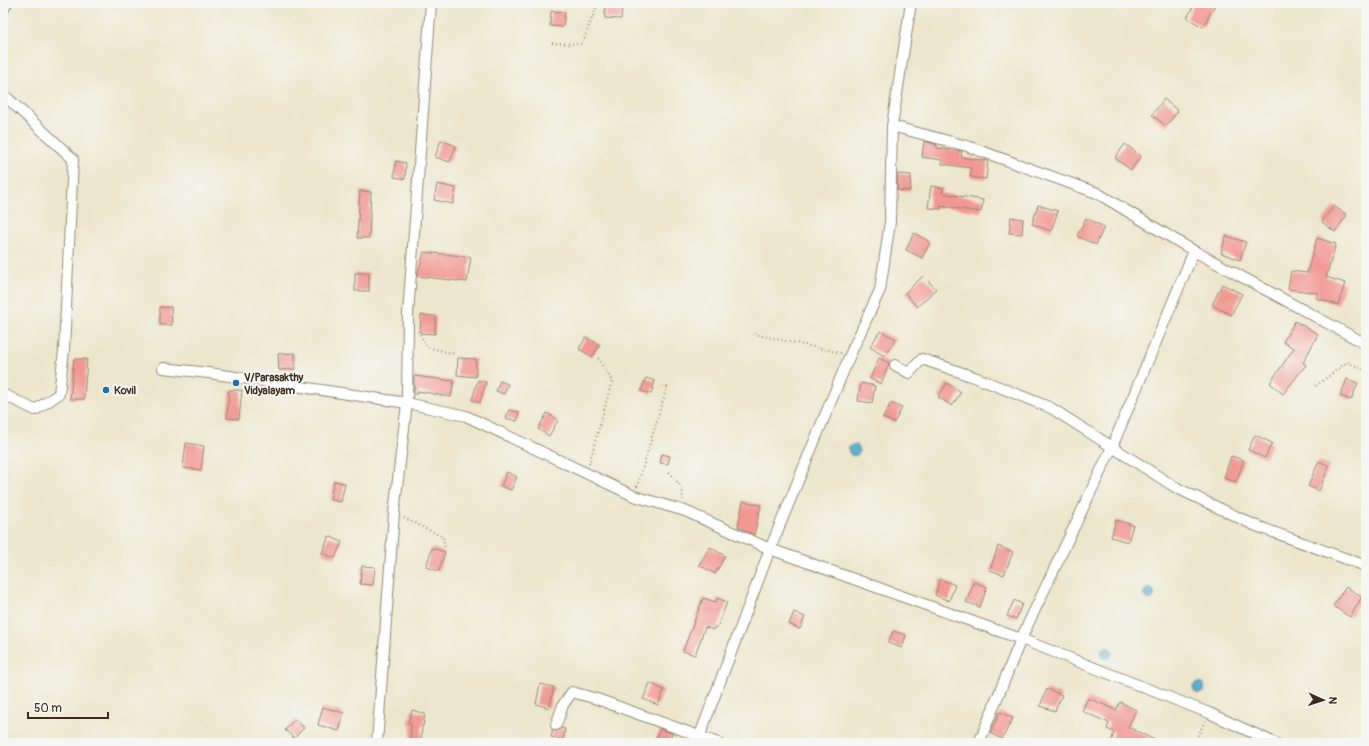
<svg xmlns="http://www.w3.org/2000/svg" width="1369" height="746" font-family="Pangolin,sans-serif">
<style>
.water{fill:#54b1d2;stroke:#486e78}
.building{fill:#f29893}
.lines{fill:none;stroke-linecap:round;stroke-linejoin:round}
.minor-casing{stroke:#948875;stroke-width:12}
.path{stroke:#948875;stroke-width:2;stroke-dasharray:1 3;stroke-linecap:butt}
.minor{stroke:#fff;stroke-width:10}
.poi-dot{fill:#1f6fb2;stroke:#f6f6f2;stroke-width:1.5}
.labels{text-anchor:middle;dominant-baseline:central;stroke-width:4;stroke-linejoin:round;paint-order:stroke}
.poi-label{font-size:11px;font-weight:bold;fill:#3b2a1e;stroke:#f6f6f2;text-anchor:start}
</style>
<rect width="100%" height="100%" fill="#f6f6f2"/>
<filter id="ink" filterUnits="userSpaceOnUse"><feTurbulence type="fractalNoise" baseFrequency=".025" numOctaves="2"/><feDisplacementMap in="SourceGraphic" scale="8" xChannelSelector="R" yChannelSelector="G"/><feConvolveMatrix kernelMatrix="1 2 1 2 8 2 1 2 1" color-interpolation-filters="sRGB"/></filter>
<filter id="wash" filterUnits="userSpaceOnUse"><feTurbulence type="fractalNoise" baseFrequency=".012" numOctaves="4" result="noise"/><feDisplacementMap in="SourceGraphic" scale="16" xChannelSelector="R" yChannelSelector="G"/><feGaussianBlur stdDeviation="0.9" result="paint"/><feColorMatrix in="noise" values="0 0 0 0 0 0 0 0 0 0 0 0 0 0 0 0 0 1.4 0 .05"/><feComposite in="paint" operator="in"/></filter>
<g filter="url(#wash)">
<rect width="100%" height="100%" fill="#ece7cc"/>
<!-- water -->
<g class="water">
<circle cx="854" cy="450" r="5.5"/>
<circle cx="1149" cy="594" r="5.5"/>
<circle cx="1107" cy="653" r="5.5"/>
<circle cx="1199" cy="688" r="5.5"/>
</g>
<g id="blocks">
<!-- building -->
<g class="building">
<path d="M1195,3H1216L1203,27L1187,18Z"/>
<path d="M605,4L622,5L621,19L605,18Z"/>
<path d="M551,11L565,12L563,27L550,26Z"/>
<path d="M1164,99L1178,111L1166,126L1152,115Z"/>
<path d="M441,140L456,146L450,162L435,157Z"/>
<path d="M924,141L937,145V148L962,151L961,157L988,161L986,179L970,177L971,168L942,164V160L922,157Z"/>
<path d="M1125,144L1141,156L1131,170L1115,158Z"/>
<path d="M396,161L406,163L405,179L394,177Z"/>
<path d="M898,174L911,175L910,191L897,190Z"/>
<path d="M437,184L456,188L453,204L434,200Z"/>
<path d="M931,186L943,188L942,193L983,200L981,212L941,206V209L928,208Z"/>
<path d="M360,191L371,192L369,238H357Z"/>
<path d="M1038,205L1058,211L1051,231L1032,224Z"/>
<path d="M1334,206L1347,215L1335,232L1322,222Z"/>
<path d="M1011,217L1023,219L1022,234L1009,233Z"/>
<path d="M1086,218L1104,227L1096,245L1077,236Z"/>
<path d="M914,233L930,242L922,258L906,250Z"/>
<path d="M1226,236L1246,242L1240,260L1221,253Z"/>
<path d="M1317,238L1336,244L1326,277L1345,283L1338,305L1316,298L1318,293L1288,289L1291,271L1307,273Z"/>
<path d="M424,252L471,257L467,282L417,276Z"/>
<rect x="355" y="273" width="14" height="18"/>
<path d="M923,276L936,289L917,307L905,293Z"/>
<path d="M1222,284L1242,294L1231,315L1212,305Z"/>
<path d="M160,307H171L172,325H160Z"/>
<path d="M421,315L436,316L435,334L420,333Z"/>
<path d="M1295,321L1318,334L1303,363L1306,365L1283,394L1270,383L1294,348L1283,342Z"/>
<path d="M880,331L896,339L884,356L870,347Z"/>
<path d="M586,337L600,345L592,357L579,349Z"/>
<path d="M295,353V369L279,370L278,354Z"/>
<path d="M458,358L476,359V377L457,375Z"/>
<path d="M879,358L889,363L881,384L870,379Z"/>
<path d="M74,359H87L84,399H70Z"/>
<path d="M414,376L454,381L451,397L418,391V394H414Z"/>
<path d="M646,378L655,381L651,394L641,391Z"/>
<path d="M1347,379L1358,383L1351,400L1340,396Z"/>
<path d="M478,380L486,382L480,403L472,400Z"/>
<path d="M500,381L508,384L504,394L496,391Z"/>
<path d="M861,383L875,386L872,403L858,401Z"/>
<path d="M947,383L961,392L952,406L938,397Z"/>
<path d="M229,390H242L239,419L227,418Z"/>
<path d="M891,403L902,408L894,423L883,418Z"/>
<path d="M509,410L519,412L517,421L506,418Z"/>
<path d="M547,413L558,420L549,436L538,429Z"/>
<path d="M1255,435L1272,443L1265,458L1248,450Z"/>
<path d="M186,443L204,446L201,470L183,468Z"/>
<path d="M662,454L670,456L668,464L660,463Z"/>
<path d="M1231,456L1244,460L1236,482L1224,478Z"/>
<path d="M1319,461L1329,466L1319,491L1308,486Z"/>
<path d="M507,472L517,477L511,490L501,486Z"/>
<path d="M334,481L345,483L341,502L330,500Z"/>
<path d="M743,501L761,505L754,535L738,527Z"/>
<path d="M1116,520L1133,525L1128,542L1111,537Z"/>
<path d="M329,536L342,542L335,558L322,553Z"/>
<path d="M998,546L1013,552L1004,575L990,570Z"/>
<path d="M710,547L725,556L715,574L699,565Z"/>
<path d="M432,548L445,552L439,571L426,567Z"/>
<path d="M362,566L375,567L373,585L360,584Z"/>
<path d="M940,579L955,585L949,601L935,595Z"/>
<path d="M974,582L987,587L980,607L966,602Z"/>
<path d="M1346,587L1362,597L1350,617L1333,606Z"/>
<path d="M703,598L716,602L717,598L727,602L717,628L714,627L713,630L705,627L695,655L683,651Z"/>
<path d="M1014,600L1022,604L1016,619L1007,616Z"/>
<path d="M794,612L805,617L800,629L789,624Z"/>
<path d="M893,631L906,635L902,648L888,643Z"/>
<path d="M650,683L664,690L658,705L643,699Z"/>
<path d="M540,684L554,687L549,708L536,704Z"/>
<path d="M1047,689L1062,695L1055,711L1040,706Z"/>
<path d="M1088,698L1116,710L1120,702L1136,710L1128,727L1161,743H1111L1114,732L1107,729L1109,723L1082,711Z"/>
<path d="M323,707L344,713L339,731L318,725Z"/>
<path d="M412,710L425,714L423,726L422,725L421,743H410L411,724H408Z"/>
<path d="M1000,712L1013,718L1002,739L990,733Z"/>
<path d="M295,719L304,728L294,738L285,730Z"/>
<path d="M561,728L565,729L563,740L551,737L553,730L558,731Z"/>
<path d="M660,729L672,733L669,743H654Z"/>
</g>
</g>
</g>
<g filter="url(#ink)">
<use href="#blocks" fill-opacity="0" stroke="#948875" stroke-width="1"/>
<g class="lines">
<defs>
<g id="minor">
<path d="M3,10L7,3"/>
<path d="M3,94L73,159L64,350L59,394L35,410L3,394"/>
<path d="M892,126L967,146L1097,193L1194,251L1366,344"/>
<path d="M895,365L909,373L922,359L977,378L1051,408L1175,487L1254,525L1366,566"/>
<path d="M163,368L209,373L407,403L466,416L634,496L685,511L770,549L1021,639L1209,713L1275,743"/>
<path d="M556,725L563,705L572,692L597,699L718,743"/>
<path d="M377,743L394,513L407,403L408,314L431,3"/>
<path d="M697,743L770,549L850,355L880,290L890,222L892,126L911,3"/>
<path d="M979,743L1021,639L1112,447L1194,251"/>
</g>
</defs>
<!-- minor casing -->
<use href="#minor" class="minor-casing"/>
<!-- path -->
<g class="path">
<path d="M552,43L582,44L598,3"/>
<path d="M418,331L427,347L455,354"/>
<path d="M754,334L841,353"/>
<path d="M1316,386L1347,362L1366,370"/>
<path d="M589,464L612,381L598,358"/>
<path d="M669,472L682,488L683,500"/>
<path d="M637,487L667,387L660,385"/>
<path d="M404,518L443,537L445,547"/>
<path d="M1194,743L1205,721"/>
</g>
<!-- minor -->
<use href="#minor" class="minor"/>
</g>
</g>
<!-- markers -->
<g class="poi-dot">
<circle cx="236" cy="383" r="4"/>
<circle cx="106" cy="390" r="4"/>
</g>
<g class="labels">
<!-- poi labels -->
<g class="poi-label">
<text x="244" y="377">V/Parasakthy<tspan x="244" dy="13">Vidyalayam</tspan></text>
<text x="114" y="390">Kovil</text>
</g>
</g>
<!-- margin -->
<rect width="1369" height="746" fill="none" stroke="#f6f6f2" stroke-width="16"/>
<!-- north arrow -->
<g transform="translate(1323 700) rotate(93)" stroke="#f6f6f2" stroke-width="3" paint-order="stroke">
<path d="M0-3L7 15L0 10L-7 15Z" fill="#3b2a1e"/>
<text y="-6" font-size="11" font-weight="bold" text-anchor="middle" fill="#3b2a1e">N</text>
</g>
<!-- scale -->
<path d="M28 712v6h80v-6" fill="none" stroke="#3b2a1e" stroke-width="2"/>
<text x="34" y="712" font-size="12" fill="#3b2a1e" stroke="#f6f6f2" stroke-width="3" paint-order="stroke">50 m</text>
</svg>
